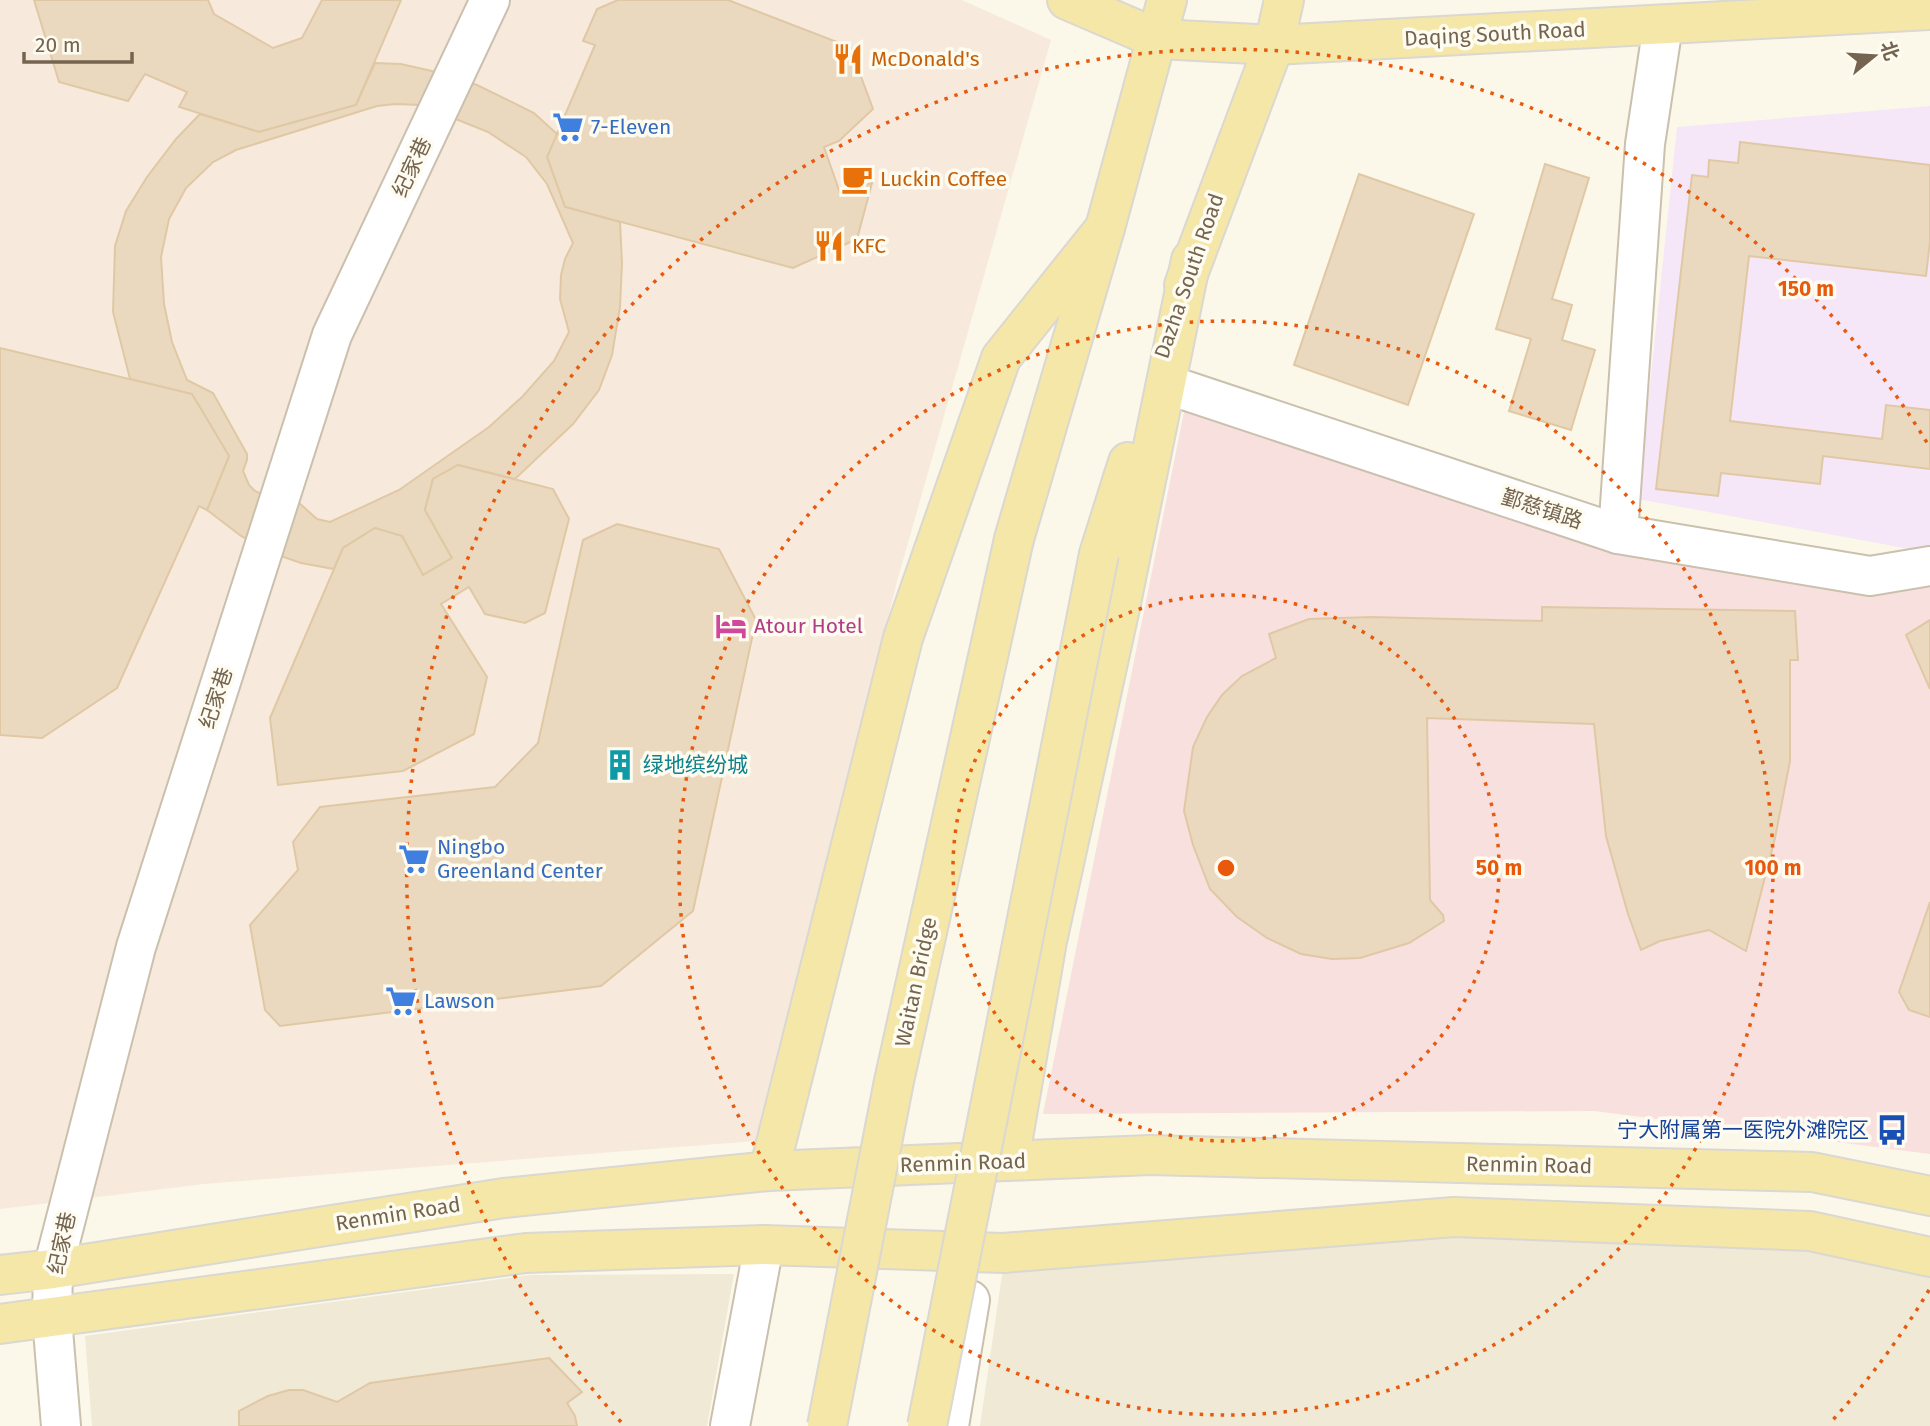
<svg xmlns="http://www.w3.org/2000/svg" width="1930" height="1426" font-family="'Fira Sans','Noto Sans SC',sans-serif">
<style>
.residential{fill:#efe9d6}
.commercial{fill:#f7eadc}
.education{fill:#f5e7f8}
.medical{fill:#f8e0de}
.building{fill:#ead9bf;stroke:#e0c8a5;stroke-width:2;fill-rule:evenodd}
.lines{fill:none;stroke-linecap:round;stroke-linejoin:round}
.minor-casing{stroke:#cbc0ae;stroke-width:42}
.major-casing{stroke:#dbd7d1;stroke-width:42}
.minor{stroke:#fff;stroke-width:38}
.major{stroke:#f4e7a8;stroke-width:38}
.major-bridge-casing{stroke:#dbd7d1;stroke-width:42;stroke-linecap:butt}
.major-bridge{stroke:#f4e7a8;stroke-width:38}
.ring{fill:none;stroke:#e8590c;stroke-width:3.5;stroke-dasharray:3.5 7}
.labels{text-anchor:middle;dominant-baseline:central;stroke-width:7;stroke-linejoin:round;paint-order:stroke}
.street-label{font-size:21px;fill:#75644f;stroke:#fefbf1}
.food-label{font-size:21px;fill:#c56008;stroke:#fefbf1;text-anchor:start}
.shop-label{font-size:21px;fill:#366cbe;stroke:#fefbf1;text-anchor:start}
.hotel-label{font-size:21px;fill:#b23c85;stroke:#fefbf1;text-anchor:start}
.culture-label{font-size:21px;fill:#0d838f;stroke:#fefbf1;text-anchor:start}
.transit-label{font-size:21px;fill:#164399;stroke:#fefbf1;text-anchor:end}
.centre{fill:#e8590c;stroke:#fefbf1;stroke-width:3.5}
.ring-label{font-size:21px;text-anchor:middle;font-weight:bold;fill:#e8590c;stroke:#fefbf1;stroke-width:7;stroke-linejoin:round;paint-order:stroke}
</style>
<rect width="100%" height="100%" fill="#fbf8ea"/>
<!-- residential -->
<g class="residential">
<path d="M1469,1232L1809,1244L1930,1277V1426H980L1003,1268Z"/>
<path d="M734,1274L707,1426H92L85,1336L530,1275Z"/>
</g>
<!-- commercial -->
<path class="commercial" d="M0,0H962L1051,40L898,578L756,1141L204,1184L0,1209Z"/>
<!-- education -->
<path class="education" d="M1930,106V547L1915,550L1638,499L1677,127Z"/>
<!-- medical -->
<path class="medical" d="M1186,402L1622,549L1930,578V1154L1594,1111L1043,1114Z"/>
<!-- building -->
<g class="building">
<path d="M34,0H208L214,14L273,48L302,38L322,0H401L356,105L259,132L179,107L187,92L145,74L128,101L59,82Z"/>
<path d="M618,0H728L850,47L873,109L839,141L824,147L840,193L872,183L857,239L793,268L565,207L547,157L595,45L583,41L597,9Z"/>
<path d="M375,63L401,64L432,71L477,85L534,113L557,134L547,157L565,207L620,222L622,263L620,307L612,355L599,390L573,424L515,479L458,465L433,479L425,510L452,558L423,575L402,536L375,528L343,548L334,569L301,563L278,555L241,536L207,510L229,456L192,394L130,379L113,312L115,246L126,211L147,177L176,139L200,114L259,132L356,105ZM396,104L421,105L488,132L526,157L547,184L573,243L565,259L561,275L560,299L569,332L554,361L523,396L489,427L399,490L330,522L317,519L298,502L264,495L255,491L249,485L243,471L247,460V454L213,393L187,380L172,342L164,304L161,257L169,219L186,188L213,162L236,150L377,106Z"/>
<path d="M1740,142L1930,165V241L1926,276L1749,256L1730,421L1882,439L1886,405L1930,410V469L1823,456L1820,484L1721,473L1718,496L1656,489L1692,175L1708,177L1709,160L1738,163Z"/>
<path d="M1545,164L1589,178L1552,299L1572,305L1562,340L1595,350L1571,430L1509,411L1531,339L1496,329Z"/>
<path d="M1359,174L1474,214L1408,405L1294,365Z"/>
<path d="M0,348L192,394L229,456L207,510L199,506L117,688L42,738L0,735Z"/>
<path d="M458,465L553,489L569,519L545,613L525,623L485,614L469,587L441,604L487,677L474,734L403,771L278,785L270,718L343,548L375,528L402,536L423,575L452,558L425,510L433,479Z"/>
<path d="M617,524L719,549L756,620L693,911L601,986L280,1026L265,1010L250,925L298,870L293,842L320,807L495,787L538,743L583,540Z"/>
<path d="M1542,607L1795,611L1798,660H1790V761L1775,838L1746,951L1709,930L1660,941L1641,950L1628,914L1606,836L1594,724L1427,718L1430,900L1443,915L1444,921L1409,943L1360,958L1332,959L1301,954L1267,938L1237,917L1210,889L1193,845L1184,811L1193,747L1207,717L1222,695L1242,676L1276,658L1269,634L1309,619L1371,617L1542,621Z"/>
<path d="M1930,620V689L1906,635Z"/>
<path d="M1930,902V1017L1909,1010L1899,992Z"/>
<path d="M549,1358L582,1392L567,1403L575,1416L577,1426H239V1411L268,1396L289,1390H303L337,1402L370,1383Z"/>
</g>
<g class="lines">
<defs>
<g id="minor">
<path d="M1166,384L1618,534L1870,576L1930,566"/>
<path d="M1618,534L1645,144L1663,25"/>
<path d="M61,1426L52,1318L53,1269L136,947L332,335L490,0"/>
<path d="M730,1426L764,1245"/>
<path d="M949,1426L970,1300"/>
</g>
<g id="major">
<path d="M1067,0L1158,39L1274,45L1930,10"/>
<path d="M1184,285L1274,45L1284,0"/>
<path d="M1014,539L1105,228L1167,0"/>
<path d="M1099,554L1128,462"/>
<path d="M1009,1161L1047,941L1121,603L1191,260"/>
<path d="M769,1171L903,638L1001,358L1105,228"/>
<path d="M0,1275L53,1269L504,1198L769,1171L1150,1155L1812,1172L1930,1196"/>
<path d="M0,1324L526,1253L764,1245L1003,1253L1454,1217L1810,1231L1930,1257"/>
</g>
</defs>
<!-- minor casing -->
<use href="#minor" class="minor-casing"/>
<!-- major casing -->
<use href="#major" class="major-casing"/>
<!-- minor -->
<use href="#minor" class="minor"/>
<!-- major -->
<use href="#major" class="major"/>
<defs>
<g id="major-bridge">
<path d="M827,1426L894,1081L1014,539"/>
<path d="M927,1426L1099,554"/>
</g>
</defs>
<!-- major-bridge casing -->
<use href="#major-bridge" class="major-bridge-casing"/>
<!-- major-bridge -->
<use href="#major-bridge" class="major-bridge"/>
</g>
<!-- distance rings -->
<g class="ring">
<circle cx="1226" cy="868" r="273"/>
<circle cx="1226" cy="868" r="547"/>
<path d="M1929 1290A820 820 0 0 1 1831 1422M621 1422A820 820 0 1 1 1929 446"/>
</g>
<!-- icons -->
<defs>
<symbol id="restaurant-bare" viewBox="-9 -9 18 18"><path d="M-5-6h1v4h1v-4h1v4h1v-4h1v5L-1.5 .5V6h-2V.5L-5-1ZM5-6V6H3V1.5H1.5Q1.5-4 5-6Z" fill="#e8710a" stroke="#fefbf1" stroke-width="2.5" paint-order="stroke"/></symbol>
<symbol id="supermarket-bare" viewBox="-9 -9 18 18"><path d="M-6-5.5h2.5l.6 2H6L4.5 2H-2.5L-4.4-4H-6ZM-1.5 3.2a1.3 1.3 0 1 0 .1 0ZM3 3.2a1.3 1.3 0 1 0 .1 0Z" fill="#3f7fe0" stroke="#fefbf1" stroke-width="2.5" paint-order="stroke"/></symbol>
<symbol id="cafe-bare" viewBox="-9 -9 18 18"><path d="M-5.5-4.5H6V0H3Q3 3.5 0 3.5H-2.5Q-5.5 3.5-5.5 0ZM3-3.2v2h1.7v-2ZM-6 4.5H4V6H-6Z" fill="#e8710a" stroke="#fefbf1" stroke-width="2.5" paint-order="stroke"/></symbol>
<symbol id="hotel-bare" viewBox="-9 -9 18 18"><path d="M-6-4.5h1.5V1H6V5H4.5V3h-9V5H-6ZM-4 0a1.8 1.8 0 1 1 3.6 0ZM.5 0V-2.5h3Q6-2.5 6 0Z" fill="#d1479c" stroke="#fefbf1" stroke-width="2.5" paint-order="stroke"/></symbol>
<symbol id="building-bare" viewBox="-9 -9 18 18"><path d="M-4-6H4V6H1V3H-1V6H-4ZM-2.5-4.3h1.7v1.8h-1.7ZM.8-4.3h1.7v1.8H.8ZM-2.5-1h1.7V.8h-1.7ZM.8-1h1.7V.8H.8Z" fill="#0f9aa8" stroke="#fefbf1" stroke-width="2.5" paint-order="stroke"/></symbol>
<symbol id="bus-bare" viewBox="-9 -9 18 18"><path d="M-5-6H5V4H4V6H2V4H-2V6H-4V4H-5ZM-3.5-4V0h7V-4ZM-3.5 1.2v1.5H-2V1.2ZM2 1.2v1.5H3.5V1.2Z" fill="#1a4fb4" stroke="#fefbf1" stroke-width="2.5" paint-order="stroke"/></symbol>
</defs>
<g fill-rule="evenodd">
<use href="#restaurant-bare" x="826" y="37" width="44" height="44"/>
<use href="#supermarket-bare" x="546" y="105" width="44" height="44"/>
<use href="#cafe-bare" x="835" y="157" width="44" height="44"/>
<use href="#restaurant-bare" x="807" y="224" width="44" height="44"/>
<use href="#hotel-bare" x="709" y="604" width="44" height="44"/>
<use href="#building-bare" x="598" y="743" width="44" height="44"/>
<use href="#supermarket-bare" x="392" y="837" width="44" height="44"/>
<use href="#supermarket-bare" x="379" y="979" width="44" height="44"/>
<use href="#bus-bare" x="1870" y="1108" width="44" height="44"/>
</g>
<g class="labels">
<!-- street labels -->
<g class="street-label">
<text transform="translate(1495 34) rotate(-3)">Daqing South Road</text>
<text transform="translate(412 167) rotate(-65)">纪家巷</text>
<text transform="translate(1189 276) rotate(-71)">Dazha South Road</text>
<text transform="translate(1542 509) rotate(18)">鄞慈镇路</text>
<text transform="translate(216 698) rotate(-72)">纪家巷</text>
<text transform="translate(916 982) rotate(-78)">Waitan Bridge</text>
<text transform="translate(963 1163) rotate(-2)">Renmin Road</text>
<text transform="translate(1529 1165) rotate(1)">Renmin Road</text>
<text transform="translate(398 1214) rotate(-9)">Renmin Road</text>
<text transform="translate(62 1243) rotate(-78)">纪家巷</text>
</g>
<!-- food labels -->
<g class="food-label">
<text x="871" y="59">McDonald's</text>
<text x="880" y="179">Luckin Coffee</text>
<text x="852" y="246">KFC</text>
</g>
<!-- shop labels -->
<g class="shop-label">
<text x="591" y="127">7-Eleven</text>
<text x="437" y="847">Ningbo<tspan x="437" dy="24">Greenland Center</tspan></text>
<text x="424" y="1001">Lawson</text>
</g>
<!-- hotel labels -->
<g class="hotel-label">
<text x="754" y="626">Atour Hotel</text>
</g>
<!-- culture labels -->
<g class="culture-label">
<text x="643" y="765">绿地缤纷城</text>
</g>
<!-- transit labels -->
<g class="transit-label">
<text x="1869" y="1130">宁大附属第一医院外滩院区</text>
</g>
</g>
<circle cx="1226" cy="868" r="10" class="centre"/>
<g class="ring-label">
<text x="1806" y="296">150 m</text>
<text x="1499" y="875">50 m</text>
<text x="1773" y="875">100 m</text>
</g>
<!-- north arrow -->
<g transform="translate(1874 56) rotate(72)" stroke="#fefbf1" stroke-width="5" paint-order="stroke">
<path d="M0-5L12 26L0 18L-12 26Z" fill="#75644f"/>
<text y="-10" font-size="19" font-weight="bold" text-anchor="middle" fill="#75644f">北</text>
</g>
<!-- scale -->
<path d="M24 52v10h108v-10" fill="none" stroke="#75644f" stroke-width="3.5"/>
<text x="35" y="52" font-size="21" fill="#75644f" stroke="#fefbf1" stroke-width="5" paint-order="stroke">20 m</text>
</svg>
